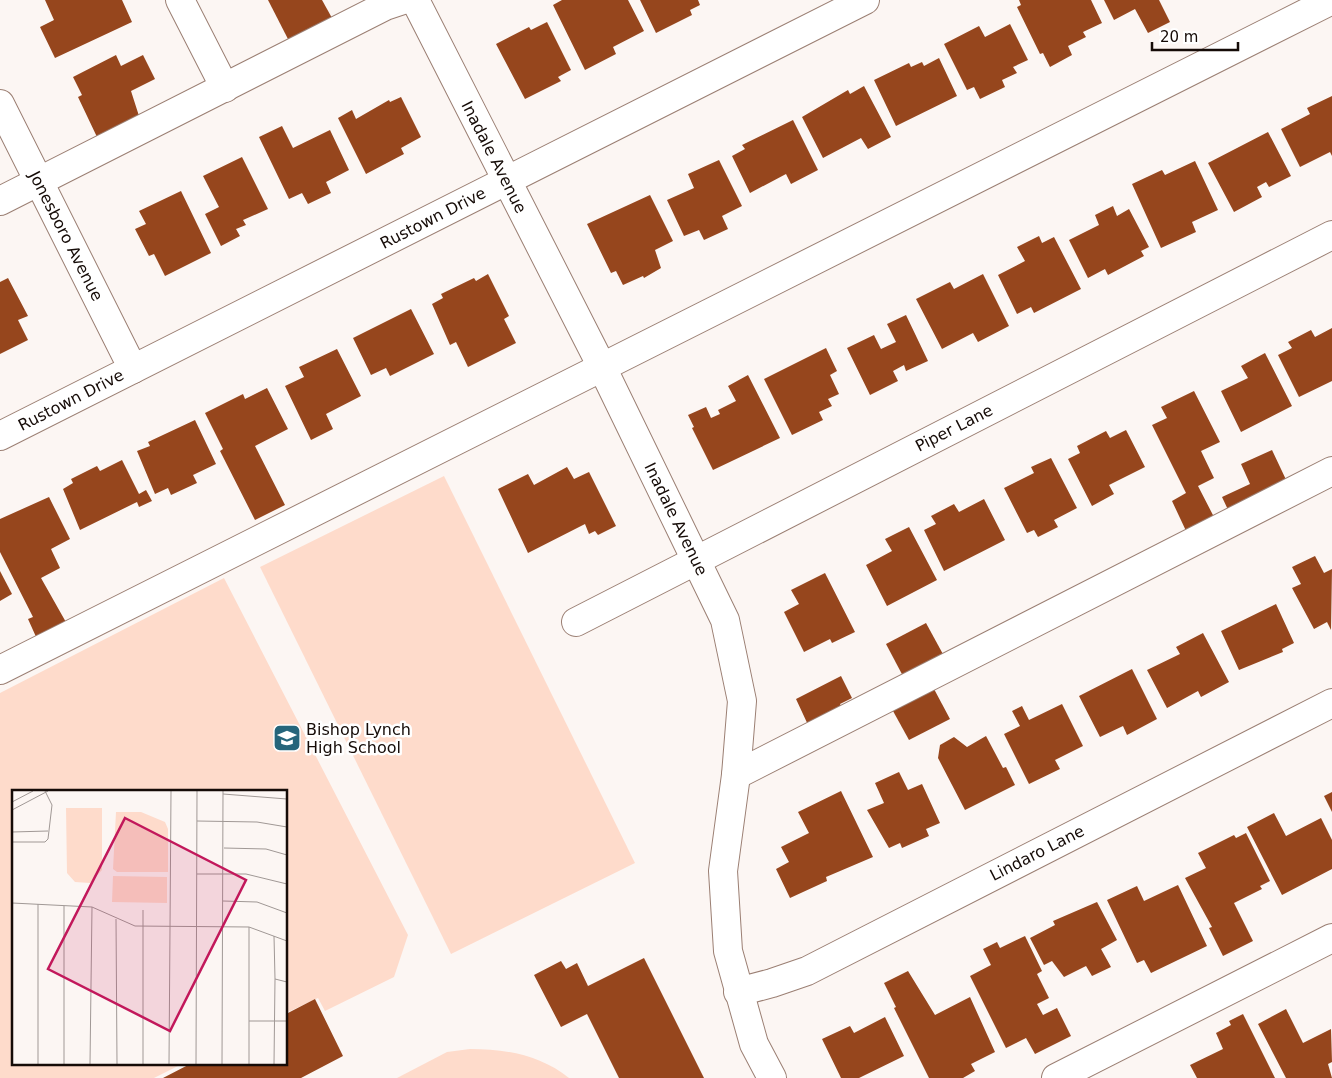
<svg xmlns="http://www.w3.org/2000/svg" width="1332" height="1078" font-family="'DejaVu Sans',sans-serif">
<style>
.green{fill:#fedbcb}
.building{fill:#96461d}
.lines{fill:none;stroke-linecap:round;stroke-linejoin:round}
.minor-casing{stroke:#9b7f73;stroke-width:30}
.minor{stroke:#fff;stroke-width:28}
.labels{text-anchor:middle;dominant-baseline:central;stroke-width:5;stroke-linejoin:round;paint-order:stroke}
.street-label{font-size:16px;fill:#150b07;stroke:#fff}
.poi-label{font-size:16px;fill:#150b07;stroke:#fff;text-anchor:start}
.inset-road{fill:none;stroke:#a09895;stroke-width:1}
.view{fill:#c2185b;fill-opacity:0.15;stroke:#c2185b;stroke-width:2.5}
.inset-edge{fill:none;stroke:#150b07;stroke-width:2.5}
</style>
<rect width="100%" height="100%" fill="#fcf6f3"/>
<!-- green -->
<g class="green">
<path d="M444,476L635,863L451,954L260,567Z"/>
<path d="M224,578L408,935L394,977L325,1011L318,998L286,1013V792H14V1064H182L154,1078H0V693Z"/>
<path d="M470,1049C506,1049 540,1055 569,1078H397L447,1052Z"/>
</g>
<!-- building -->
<g class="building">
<path d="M45,0H122L132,22L55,58L40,27L54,20Z"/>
<path d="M268,0H322L332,18L289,41Z"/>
<path d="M562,0H628L644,31L613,47L616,54L585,70L553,5Z"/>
<path d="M640,0H698L700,5L690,10L692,15L656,33Z"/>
<path d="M1019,0H1091L1102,23L1083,32L1086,37L1068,46L1072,55L1050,67L1043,53L1040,54L1017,7L1021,5Z"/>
<path d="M1104,0H1159L1170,22L1148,33L1135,9L1114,20Z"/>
<path d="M547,22L571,70L558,77L561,81L525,99L496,44L529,27L531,30Z"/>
<path d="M1010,24L1028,60L1013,67L1017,73L1002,80L1005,87L980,99L974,87L967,90L944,44L979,26L985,37Z"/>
<path d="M116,55L121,66L143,55L155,79L131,91L139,116L97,137L78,97L82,95L73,77Z"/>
<path d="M939,58L957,96L896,126L874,80L909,63L911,67L922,62L924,66Z"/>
<path d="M864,86L891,137L868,149L861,138L823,158L802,117L848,90L850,94Z"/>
<path d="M1332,96V156L1330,152L1300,167L1281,129L1310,114L1307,108Z"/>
<path d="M401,97L421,137L401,148L404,154L366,174L338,118L352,110L356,119L389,100L390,102Z"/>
<path d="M793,120L818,170L791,184L786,174L750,193L732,156L745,149L742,145Z"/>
<path d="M282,126L293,148L330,130L349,170L326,182L331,193L308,204L302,193L289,199L259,137Z"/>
<path d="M1268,132L1291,176L1269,187L1266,182L1257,187L1262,197L1234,212L1208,163Z"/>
<path d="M242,157L268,209L243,220L246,225L236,229L240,236L221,246L205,214L219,207L203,176Z"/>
<path d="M719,160L742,206L722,216L728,229L704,240L699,230L684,236L667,200L694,188L688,174Z"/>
<path d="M1195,161L1218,210L1192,222L1196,232L1161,248L1132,184L1162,170L1165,175Z"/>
<path d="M181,191L211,253L165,276L154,254L149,256L135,229L146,224L139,211Z"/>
<path d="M650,195L673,241L655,250L661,268L644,278L643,276L623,285L616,271L611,273L587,224Z"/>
<path d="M1113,206L1117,216L1129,209L1149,247L1141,251L1144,256L1108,275L1105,269L1088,278L1069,240L1099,225L1095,215Z"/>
<path d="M1039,236L1042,243L1054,237L1081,289L1034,313L1031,307L1017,314L998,275L1025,261L1017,247Z"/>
<path d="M488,274L509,316L504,319L516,343L468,367L456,342L450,345L432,304L443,298L441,294L474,278L476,281Z"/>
<path d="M983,274L1009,326L978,342L973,333L942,349L916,299L950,282L954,289Z"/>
<path d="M8,278L28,316L18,320L28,340L0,354V282Z"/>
<path d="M411,309L434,354L390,376L386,368L371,375L353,338Z"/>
<path d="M906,315L928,361L906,371L904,365L893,371L898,381L870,395L847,348L874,335L881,349L896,342L887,324Z"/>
<path d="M1332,328V381L1299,397L1278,355L1292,348L1288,342L1311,330L1315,337Z"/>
<path d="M826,348L837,371L830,375L839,394L828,399L832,406L819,412L823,420L792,435L764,379Z"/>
<path d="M337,349L361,396L326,414L333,429L311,440L285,386L304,377L299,367Z"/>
<path d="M1265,353L1292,406L1241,432L1221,391L1248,378L1241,366Z"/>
<path d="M748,375L780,438L713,470L692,428L694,427L688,415L706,407L711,418L720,414L718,410L736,401L728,386Z"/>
<path d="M267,388L288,429L255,446L285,505L255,520L220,451L223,449L205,413L243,394L245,399Z"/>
<path d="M1194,391L1220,442L1201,451L1214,478L1198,486L1215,519L1187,533L1172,501L1186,493L1152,425L1167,418L1161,407Z"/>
<path d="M195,420L216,464L193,475L197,483L171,495L168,488L155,494L137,451L150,446L148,442Z"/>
<path d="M1126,430L1145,467L1109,485L1114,494L1092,506L1068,459L1080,453L1077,446L1106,431L1110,438Z"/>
<path d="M1272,450L1289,486L1230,514L1222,497L1250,484L1241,464Z"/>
<path d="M1051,458L1077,508L1054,520L1058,527L1038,537L1034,530L1027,533L1004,488L1034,473L1031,467Z"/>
<path d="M122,460L139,494L146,490L152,501L139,507L137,502L80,530L63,489L73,483L71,479L97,466L100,471Z"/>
<path d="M567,467L574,479L589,472L616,526L598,535L595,531L589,534L585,524L528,553L498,489L528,474L534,485Z"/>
<path d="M49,497L70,539L51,549L60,568L41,578L67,624L37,639L28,619L33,617L0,552V519Z"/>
<path d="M984,499L1005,540L944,571L924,530L936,524L931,516L954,504L959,512Z"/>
<path d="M909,527L937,580L887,606L866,565L892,551L885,539Z"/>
<path d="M1315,556L1324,573L1332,569L1331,630L1327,622L1314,629L1292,588L1301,584L1292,567Z"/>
<path d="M0,571L12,594L0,601Z"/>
<path d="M825,573L855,632L832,643L830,639L804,652L784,612L799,604L791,590Z"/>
<path d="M1276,604L1294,643L1282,649L1283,652L1239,670L1221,631Z"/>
<path d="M926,623L944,656L904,678L886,644Z"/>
<path d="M1203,633L1229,682L1201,697L1198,691L1167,708L1147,670L1180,654L1176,647Z"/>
<path d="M1132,669L1157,719L1127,735L1123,726L1100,737L1079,696Z"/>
<path d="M841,676L852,698L840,704L843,710L809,727L796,699Z"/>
<path d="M934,689L950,719L909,740L893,711Z"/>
<path d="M1062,704L1083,746L1055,760L1060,769L1029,784L1004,734L1020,726L1012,711L1022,706L1029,720Z"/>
<path d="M986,736L1003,768L1006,767L1015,785L965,810L938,758L940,745L954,737L967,747Z"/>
<path d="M899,772L908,790L922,784L940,823L926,829L929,836L902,848L900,843L889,848L867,810L884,803L875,783Z"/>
<path d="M841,791L873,857L826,877L827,881L790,898L776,869L789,862L781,847L809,833L798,812Z"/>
<path d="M1332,792V812L1324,796Z"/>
<path d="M1274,813L1286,836L1321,818L1332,840V869L1282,895L1247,827Z"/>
<path d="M1246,833L1270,881L1260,886L1262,889L1234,903L1253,941L1223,956L1209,928L1212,927L1185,878L1206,868L1198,853L1234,835L1236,838Z"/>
<path d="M1178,885L1207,946L1151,973L1144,960L1137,963L1107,900L1137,886L1144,901Z"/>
<path d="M1097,902L1117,940L1101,949L1111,967L1092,976L1086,966L1064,977L1052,961L1044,965L1030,938L1055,925L1053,921Z"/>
<path d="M1025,936L1042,971L1037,974L1049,998L1037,1004L1043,1015L1057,1008L1071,1036L1035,1054L1026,1038L1006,1048L970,976L991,965L983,949L997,942L1000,948Z"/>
<path d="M644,958L704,1078H619L587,1014L561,1027L534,975L561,961L566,969L577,963L588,986Z"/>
<path d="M908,971L935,1015L970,997L995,1052L971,1064L975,1071L963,1078H929L894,1008L896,1007L884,983Z"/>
<path d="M315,999L343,1056L301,1078H163L190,1064H286V1014Z"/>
<path d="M1286,1009L1303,1043L1331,1029L1332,1062L1328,1064L1332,1078H1286L1258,1024Z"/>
<path d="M1243,1014L1275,1078H1197L1190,1065L1223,1049L1216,1033L1231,1025L1229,1021Z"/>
<path d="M885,1017L904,1056L859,1078H841L822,1039L850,1026L854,1033Z"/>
</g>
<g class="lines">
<defs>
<g id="minor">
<path d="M180,0L225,88"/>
<path d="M415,0L602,367L725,620L742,701L736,775L723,871L728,951L754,1044L772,1078"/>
<path d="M0,104L133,369"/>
<path d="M0,201L385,6L403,0"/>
<path d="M0,436L865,0"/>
<path d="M576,622L1332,235"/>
<path d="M0,670L1332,0"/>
<path d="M736,775L1332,471"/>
<path d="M738,992L772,983L807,971L1332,703"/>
<path d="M1056,1078L1332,938"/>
</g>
</defs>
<!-- minor casing -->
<use href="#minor" class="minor-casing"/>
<!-- minor -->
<use href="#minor" class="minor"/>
</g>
<!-- icons -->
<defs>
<symbol id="school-square" viewBox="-11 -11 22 22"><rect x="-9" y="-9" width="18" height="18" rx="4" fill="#26657b" stroke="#fff"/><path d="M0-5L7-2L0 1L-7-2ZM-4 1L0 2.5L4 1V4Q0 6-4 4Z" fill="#fff"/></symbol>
</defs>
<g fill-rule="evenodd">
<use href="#school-square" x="271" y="722" width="32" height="32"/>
</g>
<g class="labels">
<!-- street labels -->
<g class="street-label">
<text transform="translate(494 157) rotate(63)">Inadale Avenue</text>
<text transform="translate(433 218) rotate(-27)">Rustown Drive</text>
<text transform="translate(66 236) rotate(63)">Jonesboro Avenue</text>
<text transform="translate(71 400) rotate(-27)">Rustown Drive</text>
<text transform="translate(954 428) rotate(-27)">Piper Lane</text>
<text transform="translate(676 519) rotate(64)">Inadale Avenue</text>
<text transform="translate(1037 853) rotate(-27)">Lindaro Lane</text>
</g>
<!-- poi labels -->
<g class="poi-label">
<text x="306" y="729">Bishop Lynch<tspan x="306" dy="18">High School</tspan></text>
</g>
</g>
<!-- overview -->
<g transform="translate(12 790)">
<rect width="275" height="275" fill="#fcf6f3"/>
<path d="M54,18H90V80L78,93L63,92L55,83ZM104,22H129L153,32L156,39V82H105L101,79ZM101,86L155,87V113L100,112Z" fill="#fedbcb"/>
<path class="inset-road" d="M211,4L275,9M0,12L21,1M0,20L36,1M185,31L245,32L275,37M0,42L36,41M0,52H33L36,49L40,15L33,1M212,58L254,59L275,65M185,84H234L275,94M211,111L245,112L275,123M0,113L80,117L123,136L237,137L275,151M131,120V274M104,129L105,274M262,146L263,189L275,192M237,231H275M26,274V114M52,274V116M78,274L80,117M157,274L159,1M184,274L185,1M210,274L211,1M237,274V137M262,274L263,189"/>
<path class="view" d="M113,28L234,90L158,241L36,179Z"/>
<rect width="275" height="275" class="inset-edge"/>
</g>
<!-- scale -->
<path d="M1152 42v8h86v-8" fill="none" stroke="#150b07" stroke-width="2.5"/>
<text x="1160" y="42" font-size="15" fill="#150b07" stroke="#ffffff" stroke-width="4" paint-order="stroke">20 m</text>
</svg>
